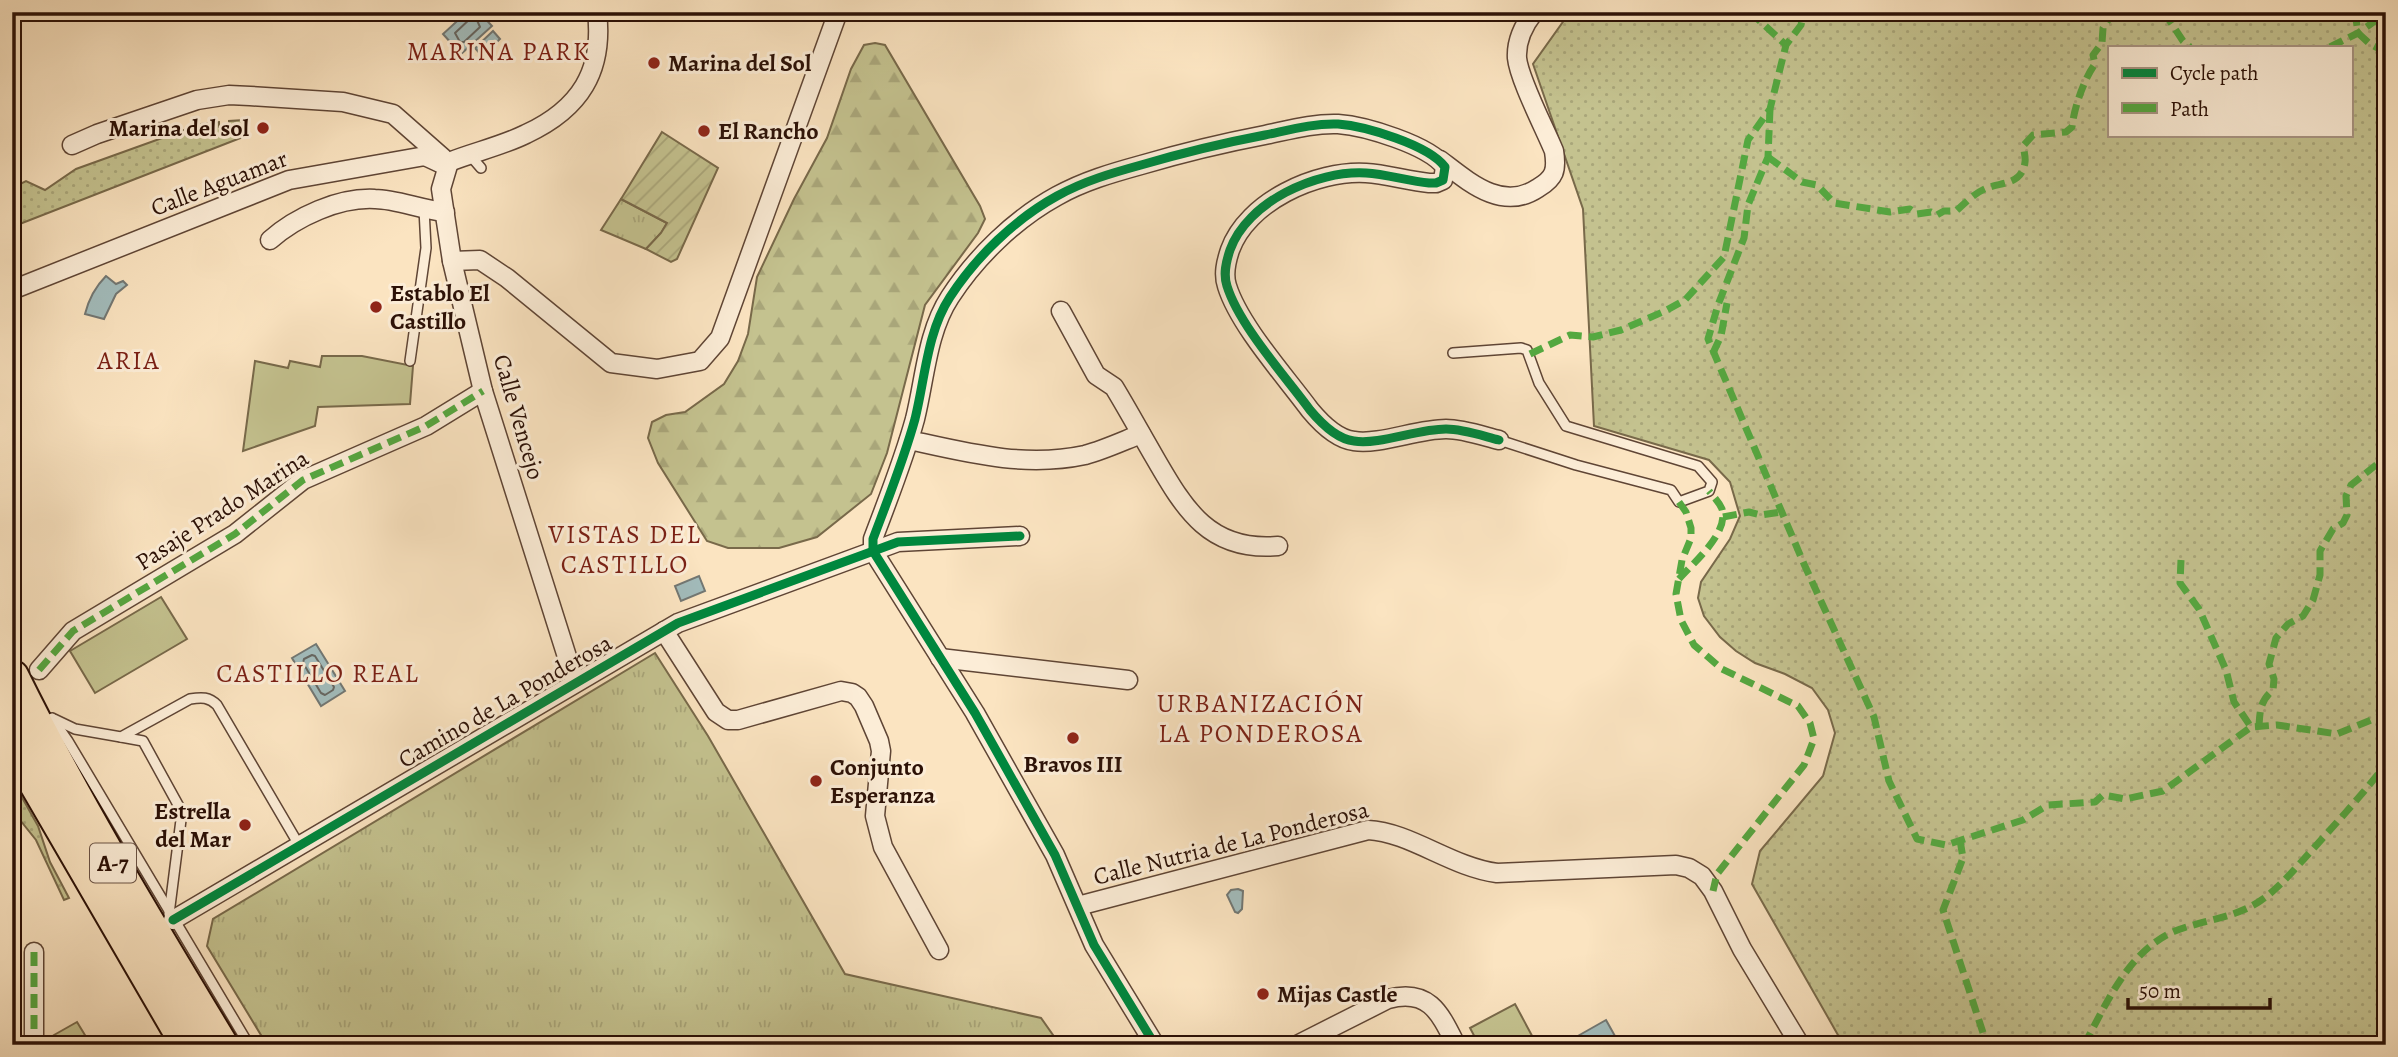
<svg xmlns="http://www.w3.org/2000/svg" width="2398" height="1057" font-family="Alegreya,serif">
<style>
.grass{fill:url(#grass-dots);stroke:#78694a;stroke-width:2;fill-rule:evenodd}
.forest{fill:url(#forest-firs);stroke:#78694a;stroke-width:2}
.park{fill:url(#park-tufts);stroke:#78694a;stroke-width:2}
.garden{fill:url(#garden-furrows);stroke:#78694a;stroke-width:2}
.pitch{fill:#c4c28f;stroke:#78694a;stroke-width:2}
.water{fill:#a2bcbc;stroke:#727773;stroke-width:2}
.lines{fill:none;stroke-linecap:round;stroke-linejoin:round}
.shore{stroke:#666661;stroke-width:2}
.lane-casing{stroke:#5f4535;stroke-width:12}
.street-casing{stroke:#5f4535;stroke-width:21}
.highway-casing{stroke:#2b1006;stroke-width:37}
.lane{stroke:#fcedd7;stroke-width:9}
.street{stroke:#fcedd7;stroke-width:18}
.highway{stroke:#fbe4c1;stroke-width:33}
.quiet{stroke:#54a840;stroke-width:7;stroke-dasharray:14 7;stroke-linecap:butt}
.cycleway-casing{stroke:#fcedd7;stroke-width:13}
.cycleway{stroke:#00873e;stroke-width:9}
.poi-dot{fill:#8f2418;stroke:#fcedd7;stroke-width:2.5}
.labels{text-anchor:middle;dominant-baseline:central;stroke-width:6;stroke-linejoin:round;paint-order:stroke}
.shield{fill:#fcedd7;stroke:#6a5245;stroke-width:2}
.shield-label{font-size:23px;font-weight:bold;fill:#2b1006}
.poi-label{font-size:24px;font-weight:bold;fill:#2b1006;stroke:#fcedd7;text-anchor:start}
.street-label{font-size:24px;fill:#2b1006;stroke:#fcedd7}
.neighbourhood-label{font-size:26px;letter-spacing:2px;fill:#7a1f14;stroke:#fcedd7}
</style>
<defs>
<pattern id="grass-dots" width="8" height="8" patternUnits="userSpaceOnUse" patternTransform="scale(1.75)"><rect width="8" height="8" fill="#c4c28f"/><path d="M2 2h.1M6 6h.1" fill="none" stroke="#a9a67a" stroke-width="1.8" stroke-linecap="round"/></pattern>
<pattern id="forest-firs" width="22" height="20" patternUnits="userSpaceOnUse" patternTransform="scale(1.75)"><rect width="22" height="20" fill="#c4c28f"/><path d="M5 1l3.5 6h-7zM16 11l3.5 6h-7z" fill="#a9a67a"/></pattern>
<pattern id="park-tufts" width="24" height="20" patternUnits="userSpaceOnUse" patternTransform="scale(1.75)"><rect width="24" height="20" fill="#c4c28f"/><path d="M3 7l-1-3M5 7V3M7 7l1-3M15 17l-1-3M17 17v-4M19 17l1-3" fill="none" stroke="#a9a67a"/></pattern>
<pattern id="garden-furrows" width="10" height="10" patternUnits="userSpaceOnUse" patternTransform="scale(1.75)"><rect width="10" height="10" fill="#c4c28f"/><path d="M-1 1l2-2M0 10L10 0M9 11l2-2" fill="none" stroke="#a9a67a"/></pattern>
</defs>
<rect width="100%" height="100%" fill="#fbe4c1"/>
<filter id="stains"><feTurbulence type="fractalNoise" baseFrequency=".00286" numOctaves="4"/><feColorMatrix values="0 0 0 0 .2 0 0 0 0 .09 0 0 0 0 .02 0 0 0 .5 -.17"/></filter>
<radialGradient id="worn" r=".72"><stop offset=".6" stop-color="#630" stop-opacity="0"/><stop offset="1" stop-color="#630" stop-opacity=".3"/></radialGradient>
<!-- grass -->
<g class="grass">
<path d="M1570,12H2386V1045H1850L1838,1035L1752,884L1760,851L1823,776L1835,733L1828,710L1812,688L1785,674L1755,663L1736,651L1720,637L1704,616L1698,598L1701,582L1730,539L1740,516L1730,482L1709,460L1594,426L1583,209L1533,64ZM2109,47H2351V135H2109Z"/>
<path d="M243,120V137L12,227V188L26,181L45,190L76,169L201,124L219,122V127L229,126V121Z"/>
<path d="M19,792L38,826L50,862L69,898L64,900L36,840L12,810V795Z"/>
</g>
<!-- forest -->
<path class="forest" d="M875,43L885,45L980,206L985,219L978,233L925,305L887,453L871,494L817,537L779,548H728L707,541L658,463L648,438L652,422L666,415L685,412L724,384L738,361L748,334L757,277L794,199L827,138L851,69L864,45Z"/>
<!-- park -->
<g class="park">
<path d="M621,199L667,223L661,233L646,249L601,230Z"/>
<path d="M655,653L708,736L845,974L1041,1018L1060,1045H267L207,946L213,919Z"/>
</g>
<!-- garden -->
<path class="garden" d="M662,132L718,168L677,259L671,262L646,249L661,233L667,223L621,199Z"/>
<!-- pitch -->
<g class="pitch">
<path d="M322,356H362L413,366L410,404L318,407L315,426L243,451L255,361L288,368L290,361L320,367Z"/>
<path d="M161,597L187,639L95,693L70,651Z"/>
<path d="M1515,1004L1537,1045H1479L1470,1028Z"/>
<path d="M77,1022L91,1045H60L54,1035Z"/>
</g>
<!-- water -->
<g class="water">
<path d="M467,12H479L492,26L461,54L443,34Z"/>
<path d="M493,31L500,39L482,56L475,48Z"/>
<path d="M106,276L116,284L123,281L127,285L116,294L104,319L85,314C89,298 95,287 106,276Z"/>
<path d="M699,576L705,591L681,601L675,586Z"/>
<path d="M316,644L345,691L321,706L292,658Z"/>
<path d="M1238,889L1243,891L1242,909L1238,913L1235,912L1227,895L1231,890Z"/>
<path d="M1606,1020L1620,1045H1581L1576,1037Z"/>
</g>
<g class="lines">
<!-- shore -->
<g class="shore">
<path d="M472,17L476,18L480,27L464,42H460L455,33Z"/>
<path d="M312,655L315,656L334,687L333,690L325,695L321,693L303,663L304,659Z"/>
</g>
<defs>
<g id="lane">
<path d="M469,154L481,168"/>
<path d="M1453,353L1521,348L1527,350L1539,383L1566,426L1698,466L1712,482L1709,491L1679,502L1671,490L1576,465L1499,440"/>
<path d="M410,361L426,248L424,209"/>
<path d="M52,718L68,741L249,1045"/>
<path d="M54,719L75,729L121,737L190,699C202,697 209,697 217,705L299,845"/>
<path d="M121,737L143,741L182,812L169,914"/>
</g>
<g id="street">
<path d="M72,145L97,134L197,100L229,95L250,96L343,102L393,114L443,158"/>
<path d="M1440,160C1469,182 1502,212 1538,188C1555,178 1557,170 1554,151C1545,129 1519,79 1517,58C1516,40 1523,26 1534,12"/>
<path d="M449,162L441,189L452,261L483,391L575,682"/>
<path d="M270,240C296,217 339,197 375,199C396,199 422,210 445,212"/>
<path d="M452,261L480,260L507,278L611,363L657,369L700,361L720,338L838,12"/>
<path d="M12,290L289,180L425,156L440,163L449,162C474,152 502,146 526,134C580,109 604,71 597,12"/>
<path d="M1061,311L1096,375L1114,387C1128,410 1141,434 1155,458C1185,510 1210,552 1278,546"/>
<path d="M909,440C968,453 1025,468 1085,455C1104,450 1123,441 1141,434"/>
<path d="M664,631L716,712L728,720H738L841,691L852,693L858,697L864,706L879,741L881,751L875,816L883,847L939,950"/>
<path d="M940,658L1128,680"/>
<path d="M39,670L73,631L235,534L303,480L426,426L483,391"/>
<path d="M1078,906L1368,830C1410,832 1451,867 1497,873L1676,865L1689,868L1702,876L1713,891L1742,949L1800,1045"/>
<path d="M173,920L678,623L898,542L1020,536"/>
<path d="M34,952V1045"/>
<path d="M1155,1045L1094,945L1055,855L975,713L873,551V539C888,499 904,459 915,419C925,379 927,332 950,297C976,257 1015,219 1057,196C1084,181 1112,173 1141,165C1182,153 1223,143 1265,135C1289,130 1314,123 1338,124C1365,126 1429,145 1445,167L1443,180L1436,183H1429C1408,181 1386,174 1366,173C1316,170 1247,202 1230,250C1226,262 1223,274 1227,286C1239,325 1285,376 1310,410C1320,422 1336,439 1354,441C1380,445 1417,429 1446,429C1463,429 1483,436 1499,440"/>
<path d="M1297,1045L1388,999C1429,988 1440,1013 1456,1045"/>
</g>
<g id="highway">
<path d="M12,677C74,803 148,924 221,1045"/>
<path d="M12,738L30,773L188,1045"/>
</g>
</defs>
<!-- lane casing -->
<use href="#lane" class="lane-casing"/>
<!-- street casing -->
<use href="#street" class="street-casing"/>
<!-- highway casing -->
<use href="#highway" class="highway-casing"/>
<!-- lane -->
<use href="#lane" class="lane"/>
<!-- street -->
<use href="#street" class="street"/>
<!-- highway -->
<use href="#highway" class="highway"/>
<!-- quiet -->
<g class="quiet">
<path d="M1750,12L1786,45"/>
<path d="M2164,12L2183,41L2190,47"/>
<path d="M2355,12L2358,33L2370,44L2386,52"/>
<path d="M2330,47L2358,33L2386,13"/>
<path d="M1770,109L1768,157L1748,205L1744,238L1718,305L1708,339L1804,564L1874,717L1889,781L1917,839L1946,845L2023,820L2048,805L2095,802L2103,795L2125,799L2163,791L2251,727L2277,725L2337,734L2386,714"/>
<path d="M1768,157L1802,182L1817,185L1834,203L1890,212L1910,209L1917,214L1931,212L1937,215L1944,211H1956C1965,203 1976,192 1987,188C2002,182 2022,185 2025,162C2026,156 2023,151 2024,145L2033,135L2066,132L2072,127C2074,108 2084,79 2095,64L2093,55L2102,43L2103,28L2108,20L2121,12"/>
<path d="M1713,353L1721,336L1727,303"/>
<path d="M1530,354L1570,335L1593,337L1621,330L1665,311L1685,300L1724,257L1748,140L1770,109L1786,45L1801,25L1804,12"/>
<path d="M1679,502L1686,512L1691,528V538L1682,560L1676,594L1681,620L1694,645L1722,669L1798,706L1810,723L1814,739L1804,765L1717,874L1713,891"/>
<path d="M1723,517L1749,512L1761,515L1781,512"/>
<path d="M2181,560L2180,583L2199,609L2226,670L2234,702L2251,727"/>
<path d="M1679,579C1694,562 1729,533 1722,509C1719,502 1713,496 1709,491"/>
<path d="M39,670L73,631L235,534L303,480L426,426L483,391"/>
<path d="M2259,726C2260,711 2260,701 2273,690L2274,679L2269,664L2276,638L2288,624L2303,616L2313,600L2320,575V551L2333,529L2343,523L2347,515L2346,496L2351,485L2386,457"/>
<path d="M1960,840L1963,858L1943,910L1987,1045"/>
<path d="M34,952V1045"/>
<path d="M2084,1045C2107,1003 2128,951 2175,931C2203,920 2235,918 2260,901C2281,887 2296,867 2313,849C2338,821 2363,794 2386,764"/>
</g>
<defs>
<g id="cycleway">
<path d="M173,920L678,623L898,542L1020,536"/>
<path d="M1155,1045L1094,945L1055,855L975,713L873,551V539C888,499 904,459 915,419C925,379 927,332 950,297C976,257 1015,219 1057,196C1084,181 1112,173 1141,165C1182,153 1223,143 1265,135C1289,130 1314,123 1338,124C1365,126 1429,145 1445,167L1443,180L1436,183H1429C1408,181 1386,174 1366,173C1316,170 1247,202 1230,250C1226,262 1223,274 1227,286C1239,325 1285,376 1310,410C1320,422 1336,439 1354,441C1380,445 1417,429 1446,429C1463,429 1483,436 1499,440"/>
</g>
</defs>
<!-- cycleway casing -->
<use href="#cycleway" class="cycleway-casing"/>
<!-- cycleway -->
<use href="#cycleway" class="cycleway"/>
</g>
<!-- markers -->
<g class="poi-dot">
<circle cx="654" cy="63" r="7"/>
<circle cx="263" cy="128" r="7"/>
<circle cx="704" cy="131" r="7"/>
<circle cx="376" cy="307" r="7"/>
<circle cx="1073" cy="738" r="7"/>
<circle cx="816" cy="781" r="7"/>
<circle cx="245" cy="825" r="7"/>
<circle cx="1263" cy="994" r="7"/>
</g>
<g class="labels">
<!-- shield labels -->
<rect class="shield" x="90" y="843.5" width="46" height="39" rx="5"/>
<g class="shield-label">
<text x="113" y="863">A-7</text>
</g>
<!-- poi labels -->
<g class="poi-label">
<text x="668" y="63">Marina del Sol</text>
<text x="249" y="128" text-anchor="end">Marina del sol</text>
<text x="718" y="131">El Rancho</text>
<text x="390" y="293">Establo El<tspan x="390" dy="28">Castillo</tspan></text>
<text x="1073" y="764" text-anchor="middle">Bravos III</text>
<text x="830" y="767">Conjunto<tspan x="830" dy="28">Esperanza</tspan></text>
<text x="231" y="811" text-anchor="end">Estrella<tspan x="231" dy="28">del Mar</tspan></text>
<text x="1277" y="994">Mijas Castle</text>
</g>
<!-- street labels -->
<g class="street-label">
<text transform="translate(219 183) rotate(-21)">Calle Aguamar</text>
<text transform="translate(519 417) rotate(74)">Calle Vencejo</text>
<text transform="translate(222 510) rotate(-33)">Pasaje Prado Marina</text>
<text transform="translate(505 701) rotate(-30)">Camino de La Ponderosa</text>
<text transform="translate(1231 843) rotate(-14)">Calle Nutria de La Ponderosa</text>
</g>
<!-- neighbourhood labels -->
<g class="neighbourhood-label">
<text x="499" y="51">MARINA PARK</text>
<text x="129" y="360">ARIA</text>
<text x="625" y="534">VISTAS DEL<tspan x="625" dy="30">CASTILLO</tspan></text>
<text x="318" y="673">CASTILLO REAL</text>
<text x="1261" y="703">URBANIZACIÓN<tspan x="1261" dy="30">LA PONDEROSA</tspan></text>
</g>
</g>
<!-- margin -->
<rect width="2398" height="1057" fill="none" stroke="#fbe4c1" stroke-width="42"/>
<rect x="14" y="14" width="2370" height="1029" fill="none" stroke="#2b1006" stroke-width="3.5"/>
<rect x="21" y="21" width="2356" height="1015" fill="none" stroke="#2b1006" stroke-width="2"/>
<!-- legend -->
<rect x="2108" y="46" width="245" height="91" fill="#fcedd7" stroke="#a89583" stroke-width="2"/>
<rect x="2122" y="68" width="35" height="10" fill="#00873e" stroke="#a89583" stroke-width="2"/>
<text x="2170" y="80" font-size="21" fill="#2b1006">Cycle path</text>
<rect x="2122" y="103" width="35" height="10" fill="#54a840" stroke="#a89583" stroke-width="2"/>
<text x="2170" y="116" font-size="21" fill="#2b1006">Path</text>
<!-- scale -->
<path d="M2128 998v10h142v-10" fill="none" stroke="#2b1006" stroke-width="3.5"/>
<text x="2139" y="998" font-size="21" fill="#2b1006" stroke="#fcedd7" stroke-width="5" paint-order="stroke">50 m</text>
<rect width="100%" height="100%" filter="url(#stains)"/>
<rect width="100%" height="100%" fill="url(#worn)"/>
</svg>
